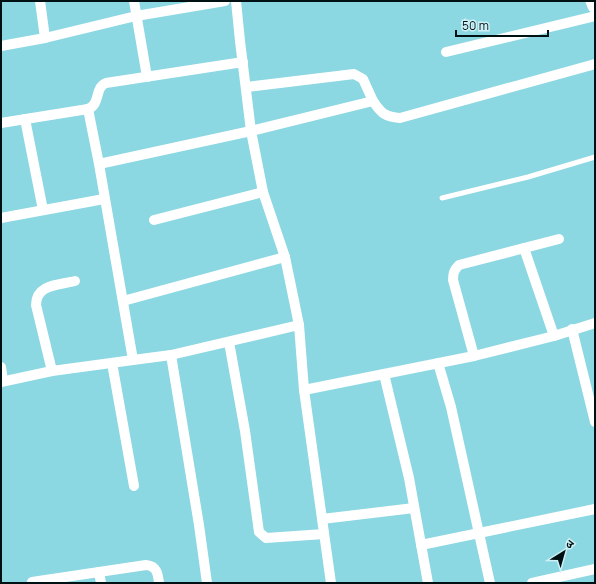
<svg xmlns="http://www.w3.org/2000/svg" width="596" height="584" font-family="Manrope,'Noto Sans Devanagari',sans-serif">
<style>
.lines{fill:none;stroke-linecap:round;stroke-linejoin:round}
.lane{stroke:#fff;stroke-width:5}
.street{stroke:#fff;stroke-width:10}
.secondary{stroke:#fff;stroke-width:15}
</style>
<rect width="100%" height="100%" fill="#8bd7e2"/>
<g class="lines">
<!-- lane -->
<path class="lane" d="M442,198L528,177L595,157"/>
<!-- street -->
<g class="street">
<path d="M40,1L45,38"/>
<path d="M134,1L147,77"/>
<path d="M236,1L240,41L251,131L263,192L285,257L299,325L171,355L133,360L99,164L251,131L373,101C381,113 385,117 400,118L595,64"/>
<path d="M1,46L45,38L136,16L225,1"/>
<path d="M446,52L595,16"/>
<path d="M247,87L354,74L363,79L373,101"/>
<path d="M88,109L99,164"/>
<path d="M25,119L43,210"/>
<path d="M1,123L88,109C101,104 94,88 106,83L243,62"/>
<path d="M1,218L104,199"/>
<path d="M154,220L263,192"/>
<path d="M524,248L554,336"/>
<path d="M123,301L285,257"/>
<path d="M299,325L304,390L474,356L554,336L595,323"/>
<path d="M572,329L595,422"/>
<path d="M229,342L245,431L259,532L266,538L324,534"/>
<path d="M171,355L199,525L207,583"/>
<path d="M474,356L453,280C453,273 454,270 459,265L559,239"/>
<path d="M112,363L134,486"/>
<path d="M438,363L451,407L490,583"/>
<path d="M1,367L3,381"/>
<path d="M52,371L36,305C36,284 59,285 75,281"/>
<path d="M384,374L409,478L428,583"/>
<path d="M1,382L52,371L133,360"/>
<path d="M304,390L331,583"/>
<path d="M322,519L414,508"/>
<path d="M421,545L595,509"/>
<path d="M99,572L101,583"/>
<path d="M32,582L146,565C157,566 158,574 159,583"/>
<path d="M532,583L595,569"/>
</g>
<!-- secondary -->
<path class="secondary" d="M593,1L595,6"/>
</g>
<!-- border -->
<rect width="596" height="584" fill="none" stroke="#001114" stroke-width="4"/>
<!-- north arrow -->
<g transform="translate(564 552) rotate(37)" stroke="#cdf1f6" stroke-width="3" paint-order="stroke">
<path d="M0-3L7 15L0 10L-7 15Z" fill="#001114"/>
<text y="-6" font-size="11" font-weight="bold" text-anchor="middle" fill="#001114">उ</text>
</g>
<!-- scale -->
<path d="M456 30v6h92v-6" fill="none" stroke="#001114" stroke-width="2"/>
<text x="462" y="30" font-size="12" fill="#001114" stroke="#cdf1f6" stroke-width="3" paint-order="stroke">50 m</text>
</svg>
